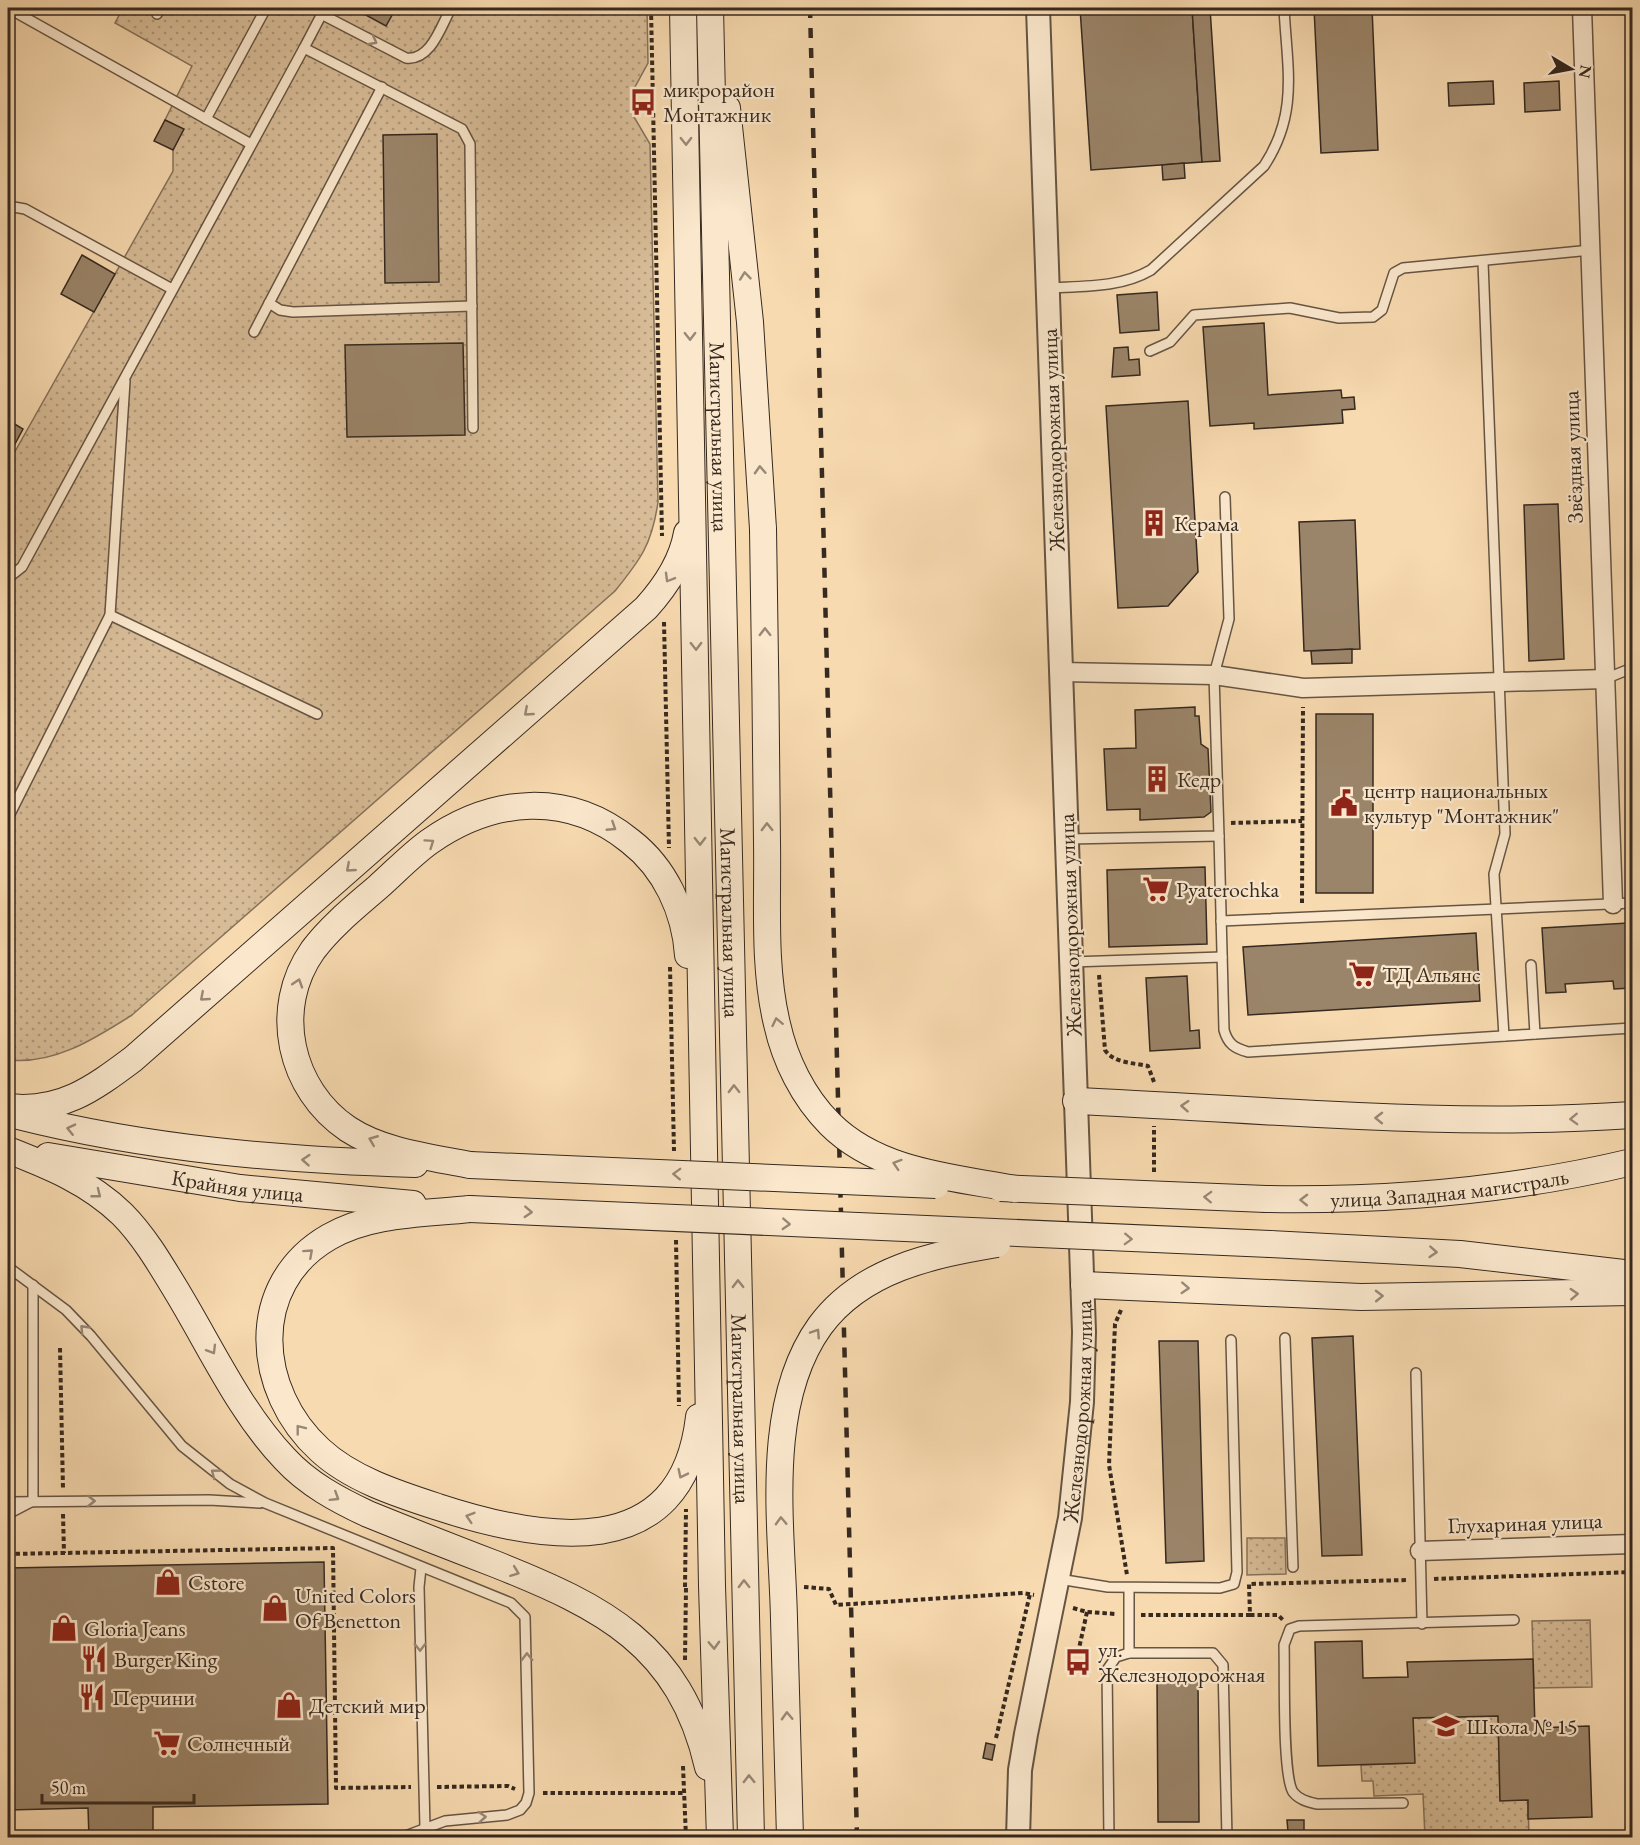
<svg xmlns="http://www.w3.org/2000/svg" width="1640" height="1845" font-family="'EB Garamond',serif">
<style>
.grass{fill:url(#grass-dots);stroke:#86725b;stroke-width:1.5}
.building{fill:#9b856a;stroke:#36291f;stroke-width:1.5}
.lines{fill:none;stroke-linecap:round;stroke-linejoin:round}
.service-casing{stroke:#665543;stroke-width:12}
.minor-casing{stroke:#665543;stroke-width:21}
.tertiary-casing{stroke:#665543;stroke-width:26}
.secondary-casing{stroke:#36291f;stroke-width:28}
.path{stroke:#36291f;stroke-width:4;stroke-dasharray:4.5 3;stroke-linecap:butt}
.service{stroke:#fae7cc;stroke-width:9}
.minor{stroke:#fae7cc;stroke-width:18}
.tertiary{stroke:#fae7cc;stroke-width:22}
.secondary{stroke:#fae7cc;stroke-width:26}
.rail{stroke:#36291f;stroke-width:4.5;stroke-dasharray:10 10;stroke-linecap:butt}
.secondary-bridge-casing{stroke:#36291f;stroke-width:28;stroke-linecap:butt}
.secondary-bridge{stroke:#fae7cc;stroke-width:26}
.oneway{stroke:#988876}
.labels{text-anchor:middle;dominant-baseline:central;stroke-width:4.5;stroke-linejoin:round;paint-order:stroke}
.poi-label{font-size:22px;fill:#36291f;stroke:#fae7cc;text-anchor:start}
.street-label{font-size:22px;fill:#36291f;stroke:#fae7cc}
</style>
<defs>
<pattern id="grass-dots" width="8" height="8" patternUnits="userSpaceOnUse" patternTransform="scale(1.5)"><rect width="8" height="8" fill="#d7bc97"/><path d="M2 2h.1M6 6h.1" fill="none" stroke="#af997b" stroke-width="1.8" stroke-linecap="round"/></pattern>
</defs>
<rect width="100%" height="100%" fill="#f8dab0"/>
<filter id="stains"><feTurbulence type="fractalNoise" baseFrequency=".00333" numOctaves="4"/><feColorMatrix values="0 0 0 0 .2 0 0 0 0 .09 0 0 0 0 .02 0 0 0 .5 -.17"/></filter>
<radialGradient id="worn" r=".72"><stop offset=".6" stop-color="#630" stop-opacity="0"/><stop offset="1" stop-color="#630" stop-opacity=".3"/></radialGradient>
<!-- grass -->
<g class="grass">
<path d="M123,8H647L648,63L635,87L634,117L650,144L658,502C652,544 641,559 615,591L132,1015C94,1039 54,1065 8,1060V464L173,171V150L183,129L165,120L192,66L115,23Z"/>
<path d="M1247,1538H1285L1286,1574L1247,1575Z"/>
<path d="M1590,1620L1592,1687L1534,1688L1532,1621Z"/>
<path d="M1498,1716L1500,1800H1528L1529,1837H1425L1423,1794L1374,1796L1373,1781H1362L1361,1765L1414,1763L1413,1718Z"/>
</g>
<!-- building -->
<g class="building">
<path d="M364,8H396L386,26L362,13Z"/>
<path d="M1080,8H1192L1202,162L1091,170Z"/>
<path d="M1192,8H1210L1220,161L1202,162Z"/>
<path d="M1314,8H1372L1378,150L1321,153Z"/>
<path d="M1493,81L1494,104L1449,106L1448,83Z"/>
<path d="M1559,81L1560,110L1525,112L1524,83Z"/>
<path d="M165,120L184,129L173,150L154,141Z"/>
<path d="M437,134L439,282L385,283L383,135Z"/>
<path d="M1184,163L1185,178L1163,180L1162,165Z"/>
<path d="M82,255L115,274L94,312L61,294Z"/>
<path d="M1157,292L1159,330L1120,333L1117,295Z"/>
<path d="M1264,323L1268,395L1341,390L1342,398L1354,397L1355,409L1342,410L1343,423L1254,429V423L1210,426L1203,327Z"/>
<path d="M463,343L465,435L347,437L345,345Z"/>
<path d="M1128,347L1129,360L1139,359L1140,375L1112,377L1114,348Z"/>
<path d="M1188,401L1198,572L1168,606L1118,608L1106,406Z"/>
<path d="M8,420L23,429L8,457Z"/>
<path d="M1558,504L1564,659L1529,661L1524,505Z"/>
<path d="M1355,520L1360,649L1304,651L1299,522Z"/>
<path d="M1352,649V663L1312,664L1311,651Z"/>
<path d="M1195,707V716H1199L1201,744L1208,749L1211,812L1204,817L1140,820V809L1107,810L1104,749L1136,748L1135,710Z"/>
<rect x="1316" y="714" width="57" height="179"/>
<path d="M1205,867L1207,944L1109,947L1107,870Z"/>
<path d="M1628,923L1632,988L1614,989L1613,981L1565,984L1566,992L1546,993L1542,928Z"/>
<path d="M1476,933L1480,1001L1248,1015L1243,947Z"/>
<path d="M1187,976L1190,1031L1199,1030L1200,1048L1150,1051L1146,978Z"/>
<path d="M1353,1336L1362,1555L1322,1556L1312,1338Z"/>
<path d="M1159,1341H1198L1204,1561L1166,1563Z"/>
<path d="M324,1562L328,1804L153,1807V1838H89L88,1808L8,1810V1568Z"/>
<path d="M1362,1641L1363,1678L1408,1677L1407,1662L1533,1659L1535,1728L1589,1726L1592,1817L1528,1819V1800L1500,1801L1498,1716L1413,1718L1415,1763L1318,1766L1315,1642Z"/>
<path d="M1157,1680H1198L1199,1822H1158Z"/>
<path d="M986,1743L995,1745L992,1760L983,1758Z"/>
<path d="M1287,1820H1304V1838H1276V1833L1288,1832Z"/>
</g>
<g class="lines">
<defs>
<g id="service">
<path d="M8,8L251,144"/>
<path d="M325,8L304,48L462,129L470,144L473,428"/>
<path d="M157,14L161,8"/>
<path d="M321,14L406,58C431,61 441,26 451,8"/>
<path d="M206,119L266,8"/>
<path d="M8,206L25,209L172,289"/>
<path d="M1483,262L1505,834L1494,874L1504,1036"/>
<path d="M1048,288C1083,286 1120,288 1151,270L1264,166C1299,113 1287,68 1284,8"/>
<path d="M269,303L280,310L293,312L472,306"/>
<path d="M254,332L382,87"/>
<path d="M1150,351L1170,342L1194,315L1290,308L1339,318L1373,317L1382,310L1394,273L1403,268L1591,250"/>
<path d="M8,578L22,567L304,48"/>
<path d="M110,615L317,714"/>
<path d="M1605,679L1632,668"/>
<path d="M8,818L110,615L125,381"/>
<path d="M1219,836L1224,1030C1228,1044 1234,1048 1248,1052L1632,1028"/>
<path d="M1067,839L1219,836L1214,675L1229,619L1225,497"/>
<path d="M1221,921L1632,903"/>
<path d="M1071,962L1222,957"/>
<path d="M1531,965L1535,1034"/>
<path d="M8,1267L66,1310L91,1336L182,1446L230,1484L265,1503L511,1603L525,1617L529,1793L526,1803L520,1810L507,1815L445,1821L400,1838"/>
<path d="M1285,1338L1293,1567"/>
<path d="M1416,1373L1422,1624"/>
<path d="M33,1501V1285"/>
<path d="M8,1502L209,1500L260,1503"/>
<path d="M8,1514L31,1502"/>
<path d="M421,1568L419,1587L425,1828"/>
<path d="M1059,1579L1108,1587L1220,1588L1234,1584L1237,1572L1231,1340"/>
<path d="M1129,1588V1653H1213L1223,1665L1227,1838"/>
<path d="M1403,1803L1317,1804C1309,1802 1299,1800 1293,1792C1282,1775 1285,1671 1284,1645L1290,1629L1299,1626L1514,1620"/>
<path d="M1109,1838L1107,1670L1116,1657L1129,1653"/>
</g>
<g id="minor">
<path d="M1582,8L1613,904"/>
<path d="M1061,672L1214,675L1303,688L1605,679"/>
<path d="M1420,1551L1632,1544"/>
</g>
<g id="tertiary">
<path id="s1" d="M1018,1838L1020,1770L1026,1734L1070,1518L1082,1402L1084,1332L1038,8"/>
</g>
<g id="secondary">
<path d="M683,8L712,1586L720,1838"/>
<path id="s2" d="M710,8L751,1838"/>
<path d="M727,108L750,322L763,529"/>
<path d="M1076,1101C1261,1109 1447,1128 1632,1115"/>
<path d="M8,1107C60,1113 93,1089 133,1059L646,608C666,586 682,562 687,533"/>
<path d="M18,1116C149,1149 281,1160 415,1164"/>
<path d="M8,1150C49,1166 89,1182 122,1214C145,1237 162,1267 179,1295C212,1350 241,1413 285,1459C308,1484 338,1500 368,1514C410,1531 453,1548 495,1564C603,1607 680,1645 708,1767"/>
<path id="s3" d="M48,1156L240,1188L413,1204"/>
<path d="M470,1165C430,1157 383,1152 348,1129C290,1090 271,1009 313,950C331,926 355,907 378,887C395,872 411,855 429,842C493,797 568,791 630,841C665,868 685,911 688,955"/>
<path id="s4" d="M1266,1199C1390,1201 1511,1191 1632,1162"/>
<path d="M470,1209C423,1214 370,1213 329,1237C246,1285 256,1392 320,1450C351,1479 398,1494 438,1507C542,1541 682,1566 699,1417"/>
<path d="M1270,1244L1460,1254L1632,1274"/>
<path d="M1084,1285L1361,1297L1632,1292"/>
</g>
</defs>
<!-- service casing -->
<use href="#service" class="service-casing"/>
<!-- minor casing -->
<use href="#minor" class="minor-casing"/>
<!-- tertiary casing -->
<use href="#tertiary" class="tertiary-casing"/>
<!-- secondary casing -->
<use href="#secondary" class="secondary-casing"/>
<!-- path -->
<g class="path">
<path d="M651,8L662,536"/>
<path d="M664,622L669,848"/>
<path d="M1231,823L1302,821"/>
<path d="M1302,903L1303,707"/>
<path d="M670,967L674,1151"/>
<path d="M1099,975L1105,1050C1113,1063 1134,1063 1148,1066L1154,1082"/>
<path d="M1154,1172V1126"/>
<path d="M676,1240L679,1406"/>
<path d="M1121,1310L1115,1324L1109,1465L1127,1575"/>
<path d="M60,1348L63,1489"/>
<path d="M63,1514L64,1553"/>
<path d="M8,1554L333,1548L336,1788L411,1787"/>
<path d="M1434,1579L1632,1572"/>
<path d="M685,1587L686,1509"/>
<path d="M804,1587L829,1589L836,1605L1023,1593L1034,1595"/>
<path d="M1073,1608L1087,1612L1116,1614"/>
<path d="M1141,1615H1250L1249,1584L1408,1580"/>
<path d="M1250,1615H1278L1283,1620"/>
<path d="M1078,1653L1087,1612"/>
<path d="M685,1660L686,1587"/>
<path d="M996,1738L1030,1594"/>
<path d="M683,1766L686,1838"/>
<path d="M437,1787L508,1786L515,1789"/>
<path d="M543,1793H683"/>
</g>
<!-- service -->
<use href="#service" class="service"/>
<!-- minor -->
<use href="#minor" class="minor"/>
<!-- tertiary -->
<use href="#tertiary" class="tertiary"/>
<!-- secondary -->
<use href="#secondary" class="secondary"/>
<!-- rail -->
<path class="rail" d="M810,8L857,1838"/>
<defs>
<g id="secondary-bridge">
<path d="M763,529C765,634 766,738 767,843C768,902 763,966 777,1024C785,1060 803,1097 830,1124C878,1172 951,1177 1015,1189"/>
<path d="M470,1165L936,1185"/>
<path d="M1000,1188L1266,1199"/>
<path d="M470,1209L1270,1244"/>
<path d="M790,1838C788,1765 786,1692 784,1619C782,1527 763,1405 820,1326C862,1269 932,1255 997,1244"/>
</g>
</defs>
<!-- secondary-bridge casing -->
<use href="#secondary-bridge" class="secondary-bridge-casing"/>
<!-- secondary-bridge -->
<use href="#secondary-bridge" class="secondary-bridge"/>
</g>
<!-- one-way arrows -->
<defs><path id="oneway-chevron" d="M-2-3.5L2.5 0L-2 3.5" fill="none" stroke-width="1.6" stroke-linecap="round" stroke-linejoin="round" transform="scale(1.5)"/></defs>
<g class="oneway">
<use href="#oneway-chevron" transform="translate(373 41) rotate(28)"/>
<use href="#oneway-chevron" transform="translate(686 141) rotate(89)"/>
<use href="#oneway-chevron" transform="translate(745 276) rotate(-96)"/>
<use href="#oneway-chevron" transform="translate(690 336) rotate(89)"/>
<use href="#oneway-chevron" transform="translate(760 470) rotate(-93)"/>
<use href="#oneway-chevron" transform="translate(669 578) rotate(120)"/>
<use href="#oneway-chevron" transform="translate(765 632) rotate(-91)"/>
<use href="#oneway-chevron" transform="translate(696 646) rotate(89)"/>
<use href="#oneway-chevron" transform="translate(528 712) rotate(139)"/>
<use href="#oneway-chevron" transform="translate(612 827) rotate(33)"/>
<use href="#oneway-chevron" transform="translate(767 827) rotate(-91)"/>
<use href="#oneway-chevron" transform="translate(700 841) rotate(89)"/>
<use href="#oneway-chevron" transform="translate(430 843) rotate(-35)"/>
<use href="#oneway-chevron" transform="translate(350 868) rotate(139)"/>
<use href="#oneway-chevron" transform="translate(298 983) rotate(-72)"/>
<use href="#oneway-chevron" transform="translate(204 997) rotate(139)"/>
<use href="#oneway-chevron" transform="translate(777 1022) rotate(-102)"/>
<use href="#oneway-chevron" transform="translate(734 1089) rotate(-91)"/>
<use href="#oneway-chevron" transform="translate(1185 1106) rotate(-176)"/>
<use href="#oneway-chevron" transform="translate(1379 1118) rotate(-179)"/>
<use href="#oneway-chevron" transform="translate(1574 1119) rotate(178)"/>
<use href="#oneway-chevron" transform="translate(71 1129) rotate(-167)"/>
<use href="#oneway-chevron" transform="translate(373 1140) rotate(-158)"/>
<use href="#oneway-chevron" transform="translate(306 1160) rotate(-176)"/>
<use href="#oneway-chevron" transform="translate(897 1164) rotate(-162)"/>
<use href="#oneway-chevron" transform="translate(677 1174) rotate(-178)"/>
<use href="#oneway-chevron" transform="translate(97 1194) rotate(38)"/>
<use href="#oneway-chevron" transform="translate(1208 1197) rotate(-178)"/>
<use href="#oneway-chevron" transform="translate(1304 1200) rotate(-179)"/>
<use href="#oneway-chevron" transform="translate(528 1212) rotate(3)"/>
<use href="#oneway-chevron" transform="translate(786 1224) rotate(3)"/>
<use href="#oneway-chevron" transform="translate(1128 1239) rotate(2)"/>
<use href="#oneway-chevron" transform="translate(1433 1252) rotate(4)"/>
<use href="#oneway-chevron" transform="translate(309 1253) rotate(-42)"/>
<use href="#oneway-chevron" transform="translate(738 1284) rotate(-91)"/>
<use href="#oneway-chevron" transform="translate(1185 1288) rotate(3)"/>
<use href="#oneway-chevron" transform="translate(1574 1294) rotate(-3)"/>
<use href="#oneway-chevron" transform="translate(1379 1296) rotate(-1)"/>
<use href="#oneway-chevron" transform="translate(84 1329) rotate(-134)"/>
<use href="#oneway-chevron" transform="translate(816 1333) rotate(-57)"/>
<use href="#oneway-chevron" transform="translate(212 1350) rotate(59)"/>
<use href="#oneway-chevron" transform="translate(300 1429) rotate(-128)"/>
<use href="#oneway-chevron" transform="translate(215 1473) rotate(-143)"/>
<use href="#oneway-chevron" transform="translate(682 1474) rotate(116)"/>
<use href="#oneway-chevron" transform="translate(335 1497) rotate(32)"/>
<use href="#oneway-chevron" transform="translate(91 1501)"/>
<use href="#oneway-chevron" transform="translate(470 1517) rotate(-163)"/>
<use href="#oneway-chevron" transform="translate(781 1521) rotate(-92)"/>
<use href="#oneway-chevron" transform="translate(515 1572) rotate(21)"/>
<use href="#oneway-chevron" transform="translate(744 1584) rotate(-91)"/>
<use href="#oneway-chevron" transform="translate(714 1645) rotate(88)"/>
<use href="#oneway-chevron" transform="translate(420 1647) rotate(89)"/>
<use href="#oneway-chevron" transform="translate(527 1657) rotate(-91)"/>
<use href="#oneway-chevron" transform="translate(787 1716) rotate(-92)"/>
<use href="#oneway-chevron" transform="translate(749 1779) rotate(-91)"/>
<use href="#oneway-chevron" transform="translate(482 1817) rotate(-4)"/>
</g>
<!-- icons -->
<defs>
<symbol id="bus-bare" viewBox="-9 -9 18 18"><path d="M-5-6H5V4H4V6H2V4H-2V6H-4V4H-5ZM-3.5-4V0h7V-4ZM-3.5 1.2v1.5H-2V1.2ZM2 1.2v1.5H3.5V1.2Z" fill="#8f2418" stroke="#fae7cc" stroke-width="2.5" paint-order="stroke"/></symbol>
<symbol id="building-bare" viewBox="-9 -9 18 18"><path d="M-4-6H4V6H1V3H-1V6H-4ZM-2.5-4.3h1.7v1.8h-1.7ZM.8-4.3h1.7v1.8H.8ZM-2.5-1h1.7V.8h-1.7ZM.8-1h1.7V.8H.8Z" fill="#8f2418" stroke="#fae7cc" stroke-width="2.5" paint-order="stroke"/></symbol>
<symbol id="civic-bare" viewBox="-9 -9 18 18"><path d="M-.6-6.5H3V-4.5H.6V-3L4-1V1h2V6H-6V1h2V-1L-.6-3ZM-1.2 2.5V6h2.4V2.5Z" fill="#8f2418" stroke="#fae7cc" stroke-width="2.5" paint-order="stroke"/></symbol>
<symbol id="supermarket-bare" viewBox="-9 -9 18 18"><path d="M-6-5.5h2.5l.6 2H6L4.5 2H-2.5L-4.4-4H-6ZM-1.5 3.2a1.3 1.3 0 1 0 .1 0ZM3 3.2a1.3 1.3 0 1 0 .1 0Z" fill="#8f2418" stroke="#fae7cc" stroke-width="2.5" paint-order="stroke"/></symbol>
<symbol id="shop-bare" viewBox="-9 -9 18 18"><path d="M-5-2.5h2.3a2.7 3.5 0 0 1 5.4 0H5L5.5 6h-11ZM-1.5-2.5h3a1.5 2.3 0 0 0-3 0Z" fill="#8f2418" stroke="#fae7cc" stroke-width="2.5" paint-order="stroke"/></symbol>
<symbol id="restaurant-bare" viewBox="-9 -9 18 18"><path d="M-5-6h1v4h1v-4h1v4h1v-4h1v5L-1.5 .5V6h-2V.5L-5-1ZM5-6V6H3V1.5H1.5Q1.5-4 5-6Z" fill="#8f2418" stroke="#fae7cc" stroke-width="2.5" paint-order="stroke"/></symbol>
<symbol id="school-bare" viewBox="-9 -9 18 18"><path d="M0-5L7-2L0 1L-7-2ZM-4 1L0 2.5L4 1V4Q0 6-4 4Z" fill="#8f2418" stroke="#fae7cc" stroke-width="2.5" paint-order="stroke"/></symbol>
</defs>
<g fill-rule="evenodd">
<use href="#bus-bare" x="624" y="83" width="38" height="38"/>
<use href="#building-bare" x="1135" y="504" width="38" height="38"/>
<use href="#building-bare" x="1138" y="760" width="38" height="38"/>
<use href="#civic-bare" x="1325" y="784" width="38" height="38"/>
<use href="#supermarket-bare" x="1137" y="870" width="38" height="38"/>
<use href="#supermarket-bare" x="1343" y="955" width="38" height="38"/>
<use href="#shop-bare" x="149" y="1563" width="38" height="38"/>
<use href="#shop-bare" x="256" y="1589" width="38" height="38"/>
<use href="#shop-bare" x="45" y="1609" width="38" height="38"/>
<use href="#restaurant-bare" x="75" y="1640" width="38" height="38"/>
<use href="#bus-bare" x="1059" y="1643" width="38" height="38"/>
<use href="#restaurant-bare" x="73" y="1678" width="38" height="38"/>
<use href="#shop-bare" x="270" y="1686" width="38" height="38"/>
<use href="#school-bare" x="1427" y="1707" width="38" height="38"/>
<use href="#supermarket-bare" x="148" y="1724" width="38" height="38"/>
</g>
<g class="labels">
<!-- poi labels -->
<g class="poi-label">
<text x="663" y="89">микрорайон<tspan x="663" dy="25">Монтажник</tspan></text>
<text x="1174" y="523">Керама</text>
<text x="1177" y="779">Кедр</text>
<text x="1364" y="790">центр национальных<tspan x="1364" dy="25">культур "Монтажник"</tspan></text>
<text x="1176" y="889">Pyaterochka</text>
<text x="1382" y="974">ТД Альянс</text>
<text x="188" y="1582">Cstore</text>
<text x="295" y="1595">United Colors<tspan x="295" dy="25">Of Benetton</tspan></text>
<text x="84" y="1628">Gloria Jeans</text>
<text x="1098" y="1649">ул.<tspan x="1098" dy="25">Железнодорожная</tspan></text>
<text x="114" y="1659">Burger King</text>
<text x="112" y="1697">Перчини</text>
<text x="309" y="1705">Детский мир</text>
<text x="1466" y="1726">Школа № 15</text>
<text x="187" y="1743">Солнечный</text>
</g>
<!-- street labels -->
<g class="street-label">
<text stroke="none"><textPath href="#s2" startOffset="429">Магистральная улица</textPath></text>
<text transform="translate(1053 440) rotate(-92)">Железнодорожная улица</text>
<text transform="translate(1573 457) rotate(-92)">Звёздная улица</text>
<text stroke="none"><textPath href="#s2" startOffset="915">Магистральная улица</textPath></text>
<text transform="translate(1070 925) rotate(-92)">Железнодорожная улица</text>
<text stroke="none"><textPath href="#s3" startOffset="192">Крайняя улица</textPath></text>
<text stroke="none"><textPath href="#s4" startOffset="184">улица Западная магистраль</textPath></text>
<text stroke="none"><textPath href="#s2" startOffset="1401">Магистральная улица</textPath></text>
<text stroke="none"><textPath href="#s1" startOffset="432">Железнодорожная улица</textPath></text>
<text transform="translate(1525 1523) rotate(-2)">Глухариная улица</text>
</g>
</g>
<!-- margin -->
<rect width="1640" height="1845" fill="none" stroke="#f8dab0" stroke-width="30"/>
<rect x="9" y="9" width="1622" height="1827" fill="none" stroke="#36291f" stroke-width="3"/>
<rect x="15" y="15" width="1610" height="1815" fill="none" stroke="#36291f" stroke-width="1.5"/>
<!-- north arrow -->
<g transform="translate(1571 69) rotate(100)" stroke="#fae7cc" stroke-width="4.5" paint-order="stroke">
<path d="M0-4.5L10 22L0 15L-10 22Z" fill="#36291f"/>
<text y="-9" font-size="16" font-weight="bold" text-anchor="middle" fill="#36291f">N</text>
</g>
<!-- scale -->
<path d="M42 1794v9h152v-9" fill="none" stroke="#36291f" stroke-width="3"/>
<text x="51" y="1794" font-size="18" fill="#36291f" stroke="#fae7cc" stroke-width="4.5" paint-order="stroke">50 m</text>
<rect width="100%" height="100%" filter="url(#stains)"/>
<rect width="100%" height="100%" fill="url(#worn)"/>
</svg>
